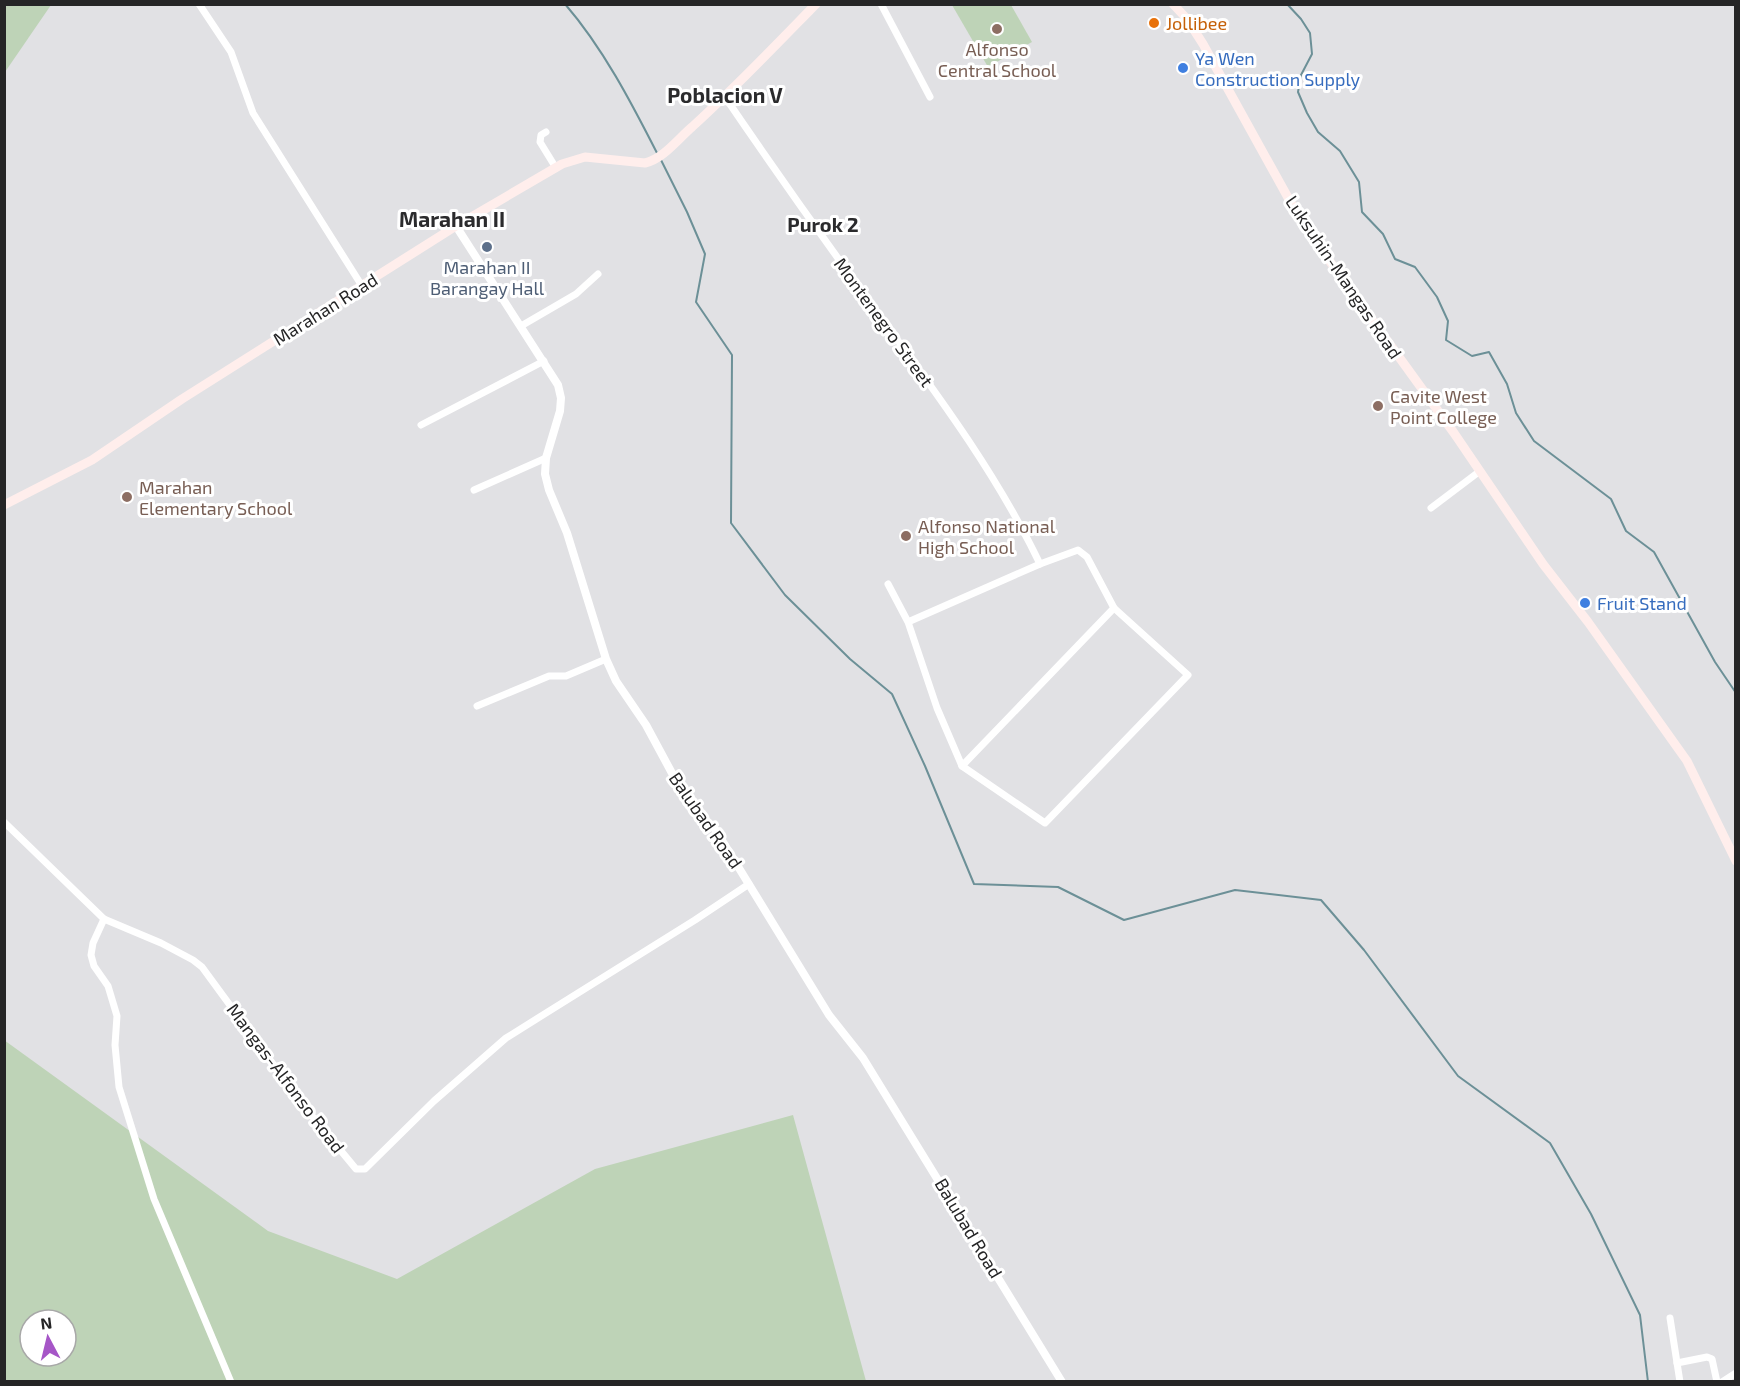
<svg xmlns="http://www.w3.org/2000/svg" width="1740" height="1386" font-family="'Exo 2',sans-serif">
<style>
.green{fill:#bed3b7;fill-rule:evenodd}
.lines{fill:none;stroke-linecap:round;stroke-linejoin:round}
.stream{stroke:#6c9097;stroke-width:2}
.minor{stroke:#fff;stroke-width:7}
.tertiary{stroke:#fff;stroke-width:8}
.secondary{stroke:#ffeeec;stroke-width:9}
.food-dot{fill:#e8710a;stroke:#fff;stroke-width:2}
.education-dot{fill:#8d6e63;stroke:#fff;stroke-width:2}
.shop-dot{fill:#3f7fe0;stroke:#fff;stroke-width:2}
.service-dot{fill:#5c6f8a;stroke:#fff;stroke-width:2}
.labels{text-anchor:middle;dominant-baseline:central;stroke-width:6;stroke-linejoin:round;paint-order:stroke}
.food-label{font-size:18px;fill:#c56008;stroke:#fff;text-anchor:start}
.education-label{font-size:18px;fill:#785e54;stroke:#fff;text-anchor:start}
.shop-label{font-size:18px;fill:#366cbe;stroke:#fff;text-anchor:start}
.service-label{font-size:18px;fill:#4e5e75;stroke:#fff}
.street-label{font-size:18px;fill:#252526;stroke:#fff}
.neighbourhood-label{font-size:20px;font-weight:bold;fill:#2b2b2d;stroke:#fff}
.quarter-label{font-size:21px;font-weight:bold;fill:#2b2b2d;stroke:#fff}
</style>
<rect width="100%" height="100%" fill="#e1e1e4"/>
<!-- green -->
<g class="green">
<path d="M5,4L51,5L5,72L4,5Z"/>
<path d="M952,5H1011L1032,42L988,67Z"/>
<path d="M4,1040L268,1231L397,1279L595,1169L793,1115L866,1381H5ZM30,1320H66V1356H30Z"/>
</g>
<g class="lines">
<!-- stream -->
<g class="stream">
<path d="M565,4C603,48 631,102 657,153"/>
<path d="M1287,4L1301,19L1310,33L1312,54L1301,75L1298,92L1307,113L1318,132L1340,151L1359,182L1362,212L1383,234L1395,259L1415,267L1437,297L1448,321L1446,340L1472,356L1489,352L1507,384L1516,413L1534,441L1611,499L1626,531L1654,552L1715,662L1736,693"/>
<path d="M660,158L687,212L705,254L696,302L732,355L731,523L785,595L850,659L892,694L925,766L974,884L1058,887L1124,920L1235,890L1321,900L1364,950L1458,1076L1550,1143L1591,1214L1640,1315L1648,1382"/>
</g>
<!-- minor -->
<g class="minor">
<path d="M199,4L231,52L253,113L362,286"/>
<path d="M881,4L930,97"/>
<path d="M725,97C772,166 820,234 869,301C931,386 995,470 1040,564"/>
<path d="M546,132L541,135L540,142L556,168"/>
<path d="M521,326L576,294L598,274"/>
<path d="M421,425L544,361"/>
<path d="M474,490L546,458"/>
<path d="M1431,508L1480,471"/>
<path d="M888,584L908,622L937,708L962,766L1045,823L1188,675L1114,608L1087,557L1078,550L1040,564L908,622"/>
<path d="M477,706L549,676H566L606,659"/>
<path d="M962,766L1114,608"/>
<path d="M4,822L104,919L161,943L193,960L202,967L303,1105L356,1169H365L434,1101L506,1038L695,920L749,884"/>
<path d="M104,919L93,943L91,955L94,966L108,986L117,1016L115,1045L119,1087L154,1199L231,1382"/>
<path d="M1670,1318L1680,1382"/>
<path d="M1677,1363L1707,1357L1712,1359L1717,1382"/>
<path d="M1722,1382L1736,1373"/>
</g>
<!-- tertiary -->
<path class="tertiary" d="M456,226L558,385L561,398L560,411L546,458L545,474L549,490L567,533L606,659L616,681L646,725L680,788L690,804L715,829L829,1015L863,1058L1062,1382"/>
<!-- secondary -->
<g class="secondary">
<path d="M1173,4L1187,19L1203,44L1291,203L1318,245L1454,433L1543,564L1588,622L1687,761L1736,861"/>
<path d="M4,505L92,460L182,399L456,226L562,164L585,157L645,163C663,159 678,139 692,127C735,88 775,46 816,4"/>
</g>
</g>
<!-- markers -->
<circle class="food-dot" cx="1154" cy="23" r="6"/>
<g class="education-dot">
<circle cx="997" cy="29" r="6"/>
<circle cx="1378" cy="406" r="6"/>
<circle cx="127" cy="497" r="6"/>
<circle cx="906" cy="536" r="6"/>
</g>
<g class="shop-dot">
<circle cx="1183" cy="68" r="6"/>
<circle cx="1585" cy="603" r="6"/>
</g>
<circle class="service-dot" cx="487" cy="247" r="6"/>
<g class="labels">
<!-- food labels -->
<g class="food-label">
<text x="1166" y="23">Jollibee</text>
</g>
<!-- education labels -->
<g class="education-label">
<text x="997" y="49" text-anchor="middle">Alfonso<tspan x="997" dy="21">Central School</tspan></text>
<text x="1390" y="396">Cavite West<tspan x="1390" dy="21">Point College</tspan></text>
<text x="139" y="487">Marahan<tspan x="139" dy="21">Elementary School</tspan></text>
<text x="918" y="526">Alfonso National<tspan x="918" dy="21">High School</tspan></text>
</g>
<!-- shop labels -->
<g class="shop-label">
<text x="1195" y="58">Ya Wen<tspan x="1195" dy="21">Construction Supply</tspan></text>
<text x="1597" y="603">Fruit Stand</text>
</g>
<!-- service labels -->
<g class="service-label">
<text x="487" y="267">Marahan II<tspan x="487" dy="21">Barangay Hall</tspan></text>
</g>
<!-- street labels -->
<g class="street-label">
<text transform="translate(1344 277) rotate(56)">Luksuhin-Mangas Road</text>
<text transform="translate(325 309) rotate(-32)">Marahan Road</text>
<text transform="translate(884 322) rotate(54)">Montenegro Street</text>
<text transform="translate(706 820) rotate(55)">Balubad Road</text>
<text transform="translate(286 1078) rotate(53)">Mangas-Alfonso Road</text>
<text transform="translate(969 1228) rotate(59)">Balubad Road</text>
</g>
<!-- neighbourhood labels -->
<g class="neighbourhood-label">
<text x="823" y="224">Purok 2</text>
</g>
<!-- quarter labels -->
<g class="quarter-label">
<text x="725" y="94">Poblacion V</text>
<text x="452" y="218">Marahan II</text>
</g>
</g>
<!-- border -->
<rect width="1740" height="1386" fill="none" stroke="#252526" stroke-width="12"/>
<!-- north arrow -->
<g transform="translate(48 1338) rotate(353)"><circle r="28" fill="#ffffff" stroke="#a8a8a8" stroke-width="1.5"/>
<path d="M0-4.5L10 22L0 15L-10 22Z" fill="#a656c7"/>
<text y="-9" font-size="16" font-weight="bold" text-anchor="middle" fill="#252526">N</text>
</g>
</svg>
